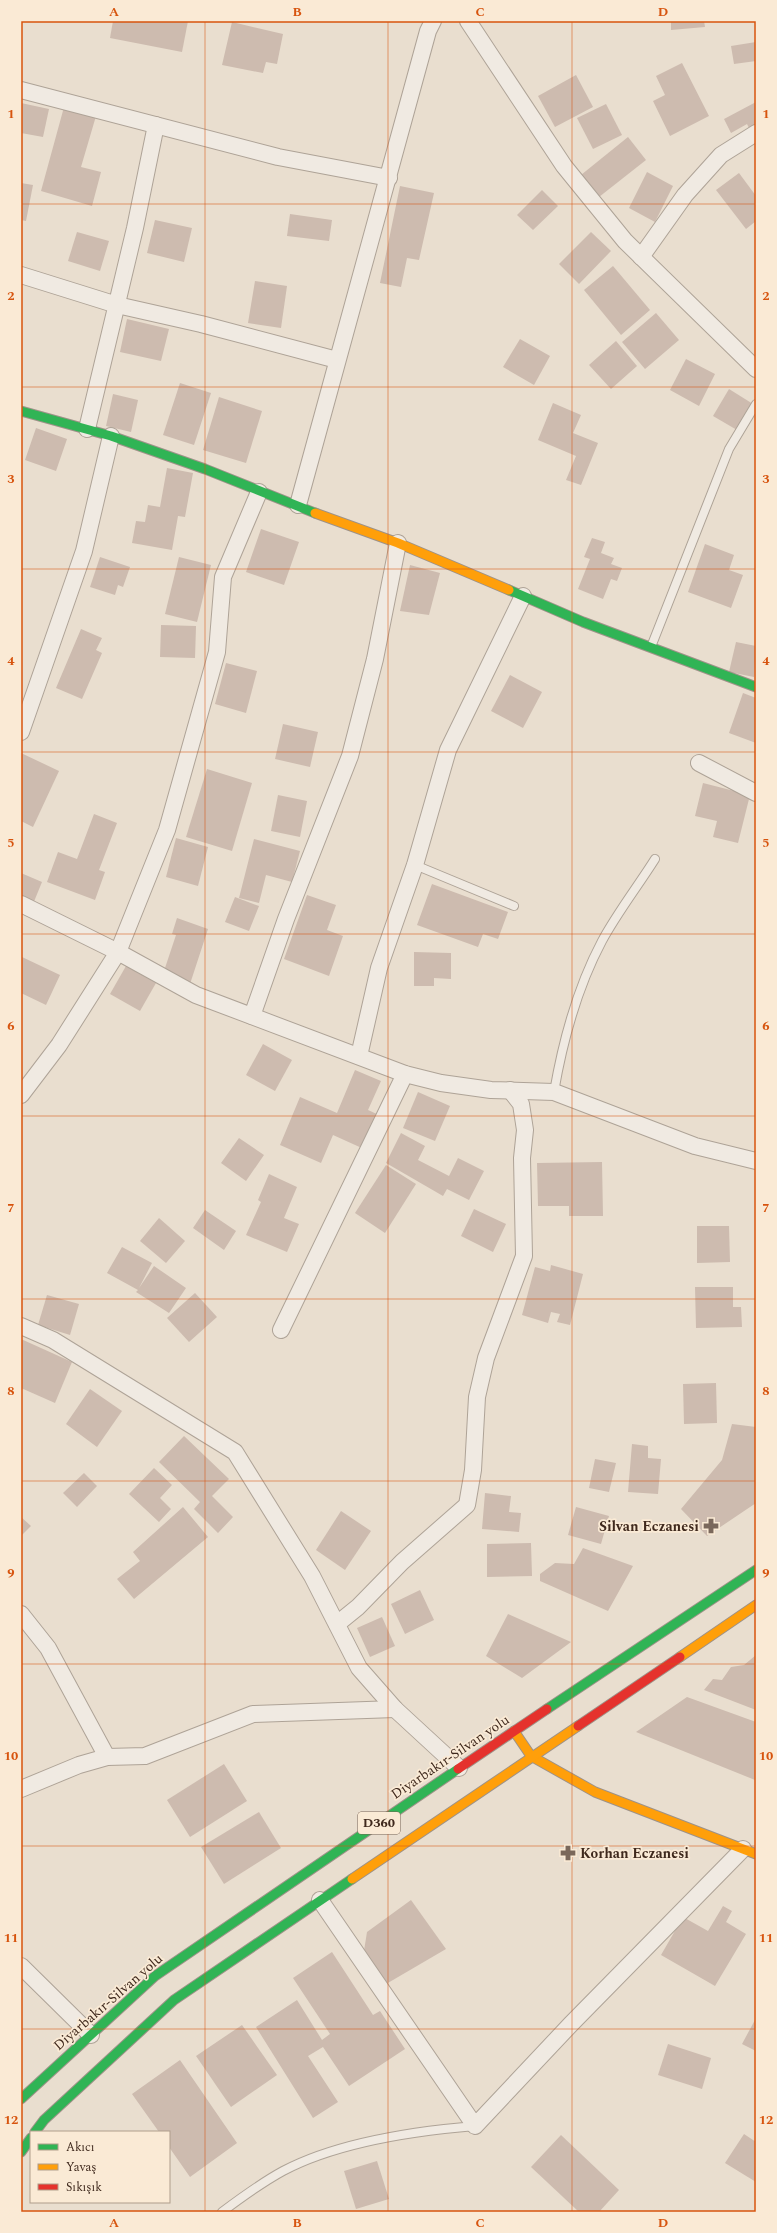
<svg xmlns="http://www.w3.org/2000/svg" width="777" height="2233" font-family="Spectral,serif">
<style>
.building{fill:#cdbbaf}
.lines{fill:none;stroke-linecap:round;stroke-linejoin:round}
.lane-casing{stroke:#aea397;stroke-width:10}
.street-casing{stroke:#aea397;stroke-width:18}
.fast-casing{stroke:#9e9288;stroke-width:11}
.slow-casing{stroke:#9e9288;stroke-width:11}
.jam-casing{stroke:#9e9288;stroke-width:11}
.lane{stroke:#f0eae2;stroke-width:8}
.street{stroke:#f0eae2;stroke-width:16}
.fast{stroke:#30b455;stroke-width:9}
.slow{stroke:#ff9f0a;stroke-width:9}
.jam{stroke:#e5322d;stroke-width:9}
.grid{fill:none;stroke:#d7540e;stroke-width:1;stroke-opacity:0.55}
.labels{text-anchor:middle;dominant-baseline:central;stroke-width:3.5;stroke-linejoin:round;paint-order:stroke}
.shield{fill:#faead5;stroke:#776354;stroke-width:1}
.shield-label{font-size:13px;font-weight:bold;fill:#3f291d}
.poi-label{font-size:14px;font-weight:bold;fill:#3f291d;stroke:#faead5;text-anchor:end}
.street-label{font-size:14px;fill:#3f291d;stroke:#faead5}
.neatline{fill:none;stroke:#d7540e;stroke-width:1.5}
.grid-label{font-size:13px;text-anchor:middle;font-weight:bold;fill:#d7540e}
</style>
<rect width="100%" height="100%" fill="#e9decf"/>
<!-- building -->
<g class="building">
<path d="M113,21H188L182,52L110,38Z"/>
<path d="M671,21H704L705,27L671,30Z"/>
<path d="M232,22L283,34L277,64L266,62L263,73L222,65Z"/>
<path d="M756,42V61L734,64L731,46Z"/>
<path d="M682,63L709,116L670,136L653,101L665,95L656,76Z"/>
<path d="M576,75L593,107L555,127L538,96Z"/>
<path d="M756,102V129L751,132L747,124L731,133L724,119Z"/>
<path d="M21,103L49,109L43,137L21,133Z"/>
<path d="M606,104L622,135L593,149L577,118Z"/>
<path d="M64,107L96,116L81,167L101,172L92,206L41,191Z"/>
<path d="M628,137L646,160L599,197L581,175Z"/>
<path d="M647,172L673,186L655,222L629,208Z"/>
<path d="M739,173L756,196V221L746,229L716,190Z"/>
<path d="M21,183L33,185L26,221L21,220Z"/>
<path d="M400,186L434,193L419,260L407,258L401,287L380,283Z"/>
<path d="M542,190L558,206L533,230L517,215Z"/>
<path d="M290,214L332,220L329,241L287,236Z"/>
<path d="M155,220L192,228L184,262L147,253Z"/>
<path d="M77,232L109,241L100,271L68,261Z"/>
<path d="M591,232L611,251L579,284L559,264Z"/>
<path d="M613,266L650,310L621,335L584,290Z"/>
<path d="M255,281L287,286L281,328L248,323Z"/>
<path d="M656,313L679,340L645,369L622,342Z"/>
<path d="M127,319L169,329L161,361L120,352Z"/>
<path d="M520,339L550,356L534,385L503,367Z"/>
<path d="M616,341L637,366L611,389L589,365Z"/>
<path d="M686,359L715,374L699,406L670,390Z"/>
<path d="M180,383L211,393L194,445L163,435Z"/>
<path d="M729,389L753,404L737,430L713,416Z"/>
<path d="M113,394L138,400L131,432L106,426Z"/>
<path d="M219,397L262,411L246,463L203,450Z"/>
<path d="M553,403L581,415L573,433L598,443L581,485L566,480L576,456L538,440Z"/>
<path d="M36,428L67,439L56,471L25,460Z"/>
<path d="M167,468L193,473L185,517L178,516L172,550L132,543L136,521L145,522L148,505L160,507Z"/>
<path d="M261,529L299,542L284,585L246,572Z"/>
<path d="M592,538L605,542L601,553L614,558L611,564L622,568L617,581L611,579L603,599L578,589L590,559L584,557Z"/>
<path d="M705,544L734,555L729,570L743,575L731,608L688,592Z"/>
<path d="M100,557L130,567L123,587L118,585L115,595L90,587Z"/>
<path d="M179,557L211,565L197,622L165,614Z"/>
<path d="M410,565L440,573L429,615L400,611Z"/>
<path d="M161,625L196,626L195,658L160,657Z"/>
<path d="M81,629L102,638L96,650L102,653L82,699L56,688Z"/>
<path d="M736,642L756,646L754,677L729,672Z"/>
<path d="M226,663L257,671L246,713L215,704Z"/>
<path d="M510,675L542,692L523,728L491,711Z"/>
<path d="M743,693L756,698V743L729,733Z"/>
<path d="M283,724L318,732L310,767L275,759Z"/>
<path d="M21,753L59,771L33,827L21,821Z"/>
<path d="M207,769L252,783L232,851L186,837Z"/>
<path d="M703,783L750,795L738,843L713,837L717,821L695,816Z"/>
<path d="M278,795L307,801L300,837L271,831Z"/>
<path d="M94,814L117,823L99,870L105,872L95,900L47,882L58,852L77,859Z"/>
<path d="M176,838L208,847L198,886L166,877Z"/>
<path d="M254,839L300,851L292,882L266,875L259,903L239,898Z"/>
<path d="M21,873L42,882L33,904L21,899Z"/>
<path d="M432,884L508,912L498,939L483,934L478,947L417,925Z"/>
<path d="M307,895L336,905L327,930L343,936L329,976L284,959Z"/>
<path d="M235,897L259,906L249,931L225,922Z"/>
<path d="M177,918L208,929L190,984L163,974L176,935L172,934Z"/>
<path d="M414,952L451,953V979L434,978V986H414Z"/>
<path d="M22,957L60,975L46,1005L21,993Z"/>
<path d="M126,966L156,983L140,1011L110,994Z"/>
<path d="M263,1044L292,1060L275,1091L246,1075Z"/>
<path d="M355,1070L381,1081L368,1110L379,1115L364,1149L333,1135L321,1163L280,1145L300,1097L337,1113Z"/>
<path d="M418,1092L450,1106L435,1141L403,1128Z"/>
<path d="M401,1133L425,1146L418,1160L449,1176L458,1158L484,1171L469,1200L447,1189L443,1196L386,1163Z"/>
<path d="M239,1138L264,1155L246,1181L221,1163Z"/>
<path d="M602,1162L603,1216H569V1206H538L537,1163Z"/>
<path d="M386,1165L416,1184L385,1233L355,1213Z"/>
<path d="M269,1174L297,1187L284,1218L299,1224L287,1252L246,1235L261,1202L258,1200Z"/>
<path d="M474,1209L506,1224L493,1252L461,1236Z"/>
<path d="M205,1210L236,1231L224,1250L193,1228Z"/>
<path d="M159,1218L185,1241L166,1263L140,1241Z"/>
<path d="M697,1226H729L730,1262L697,1263Z"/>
<path d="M122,1247L152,1263L139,1288L154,1266L186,1288L169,1313L136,1292L138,1290L107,1273Z"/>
<path d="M551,1265L583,1274L570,1325L557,1322L560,1314L551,1312L548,1323L522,1315L535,1267L550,1271Z"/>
<path d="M695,1287H733V1307H741L742,1327L696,1328Z"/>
<path d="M195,1293L217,1317L189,1342L167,1318Z"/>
<path d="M47,1295L79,1304L70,1335L38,1325Z"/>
<path d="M21,1339L72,1362L55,1403L21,1388Z"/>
<path d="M716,1383L717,1423L684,1424L683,1384Z"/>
<path d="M90,1389L122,1411L97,1447L66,1424Z"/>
<path d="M732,1424L756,1427V1503L707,1536L681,1509L722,1460Z"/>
<path d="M184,1436L229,1479L212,1496L233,1517L218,1533L194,1509L200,1502L159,1462Z"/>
<path d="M632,1444L648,1446V1458L661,1459L658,1494L628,1492Z"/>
<path d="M595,1459L616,1463L609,1492L589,1488Z"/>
<path d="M154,1468L172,1485L160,1498L171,1509L159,1522L129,1494Z"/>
<path d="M84,1473L97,1486L77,1507L63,1493Z"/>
<path d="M485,1493L511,1496L509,1512L521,1513L519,1532L482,1529Z"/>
<path d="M183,1507L208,1537L134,1599L117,1579L140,1561L133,1552Z"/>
<path d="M576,1507L609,1516L601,1544L568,1535Z"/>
<path d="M341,1511L371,1531L345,1570L316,1550Z"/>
<path d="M21,1517L31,1526L21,1536Z"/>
<path d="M531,1543L532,1576L487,1577V1544Z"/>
<path d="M583,1548L633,1566L608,1611L540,1581V1574L555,1563L574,1564Z"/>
<path d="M420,1590L434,1620L405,1634L391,1604Z"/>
<path d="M508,1614L571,1642L522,1678L486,1656Z"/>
<path d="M382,1617L395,1646L370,1657L357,1628Z"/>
<path d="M756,1655V1710L704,1690L713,1679L722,1680L731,1667L744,1665Z"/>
<path d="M687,1697L756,1722L755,1780L636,1732Z"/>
<path d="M224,1764L247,1801L190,1837L167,1800Z"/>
<path d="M259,1812L281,1848L224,1884L201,1847Z"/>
<path d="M411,1900L446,1949L381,1987L363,1957L367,1932Z"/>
<path d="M723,1906L732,1911L726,1922L746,1934L715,1986L661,1955L683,1917L708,1931Z"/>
<path d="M332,1952L373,2015L380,2011L405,2049L349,2086L323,2047L308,2056L338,2102L313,2118L256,2027L297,2000L322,2040L330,2034L293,1978Z"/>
<path d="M756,2018V2051L742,2044Z"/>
<path d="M242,2025L277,2075L231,2107L196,2056Z"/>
<path d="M668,2044L711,2058L702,2089L658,2075Z"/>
<path d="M180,2060L237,2143L190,2177L169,2147V2132H159L132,2094Z"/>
<path d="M744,2134L756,2142V2182L725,2163Z"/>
<path d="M561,2135L619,2190L599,2212H579L531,2167Z"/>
<path d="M377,2161L389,2199L356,2209L344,2171Z"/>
</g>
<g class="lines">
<defs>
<g id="lane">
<path d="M651,647L729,449L756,404"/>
<path d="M415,865L514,906"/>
<path d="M554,1092C563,1040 577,988 602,941C617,913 638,886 655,859"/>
<path d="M222,2212C242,2197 261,2183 283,2171C336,2143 415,2131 475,2126"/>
</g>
<g id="street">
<path d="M468,21L564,166L625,241L756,369"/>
<path d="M21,90L278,157L389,178"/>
<path d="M641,257L685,195L721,155L756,133"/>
<path d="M21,275L117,305L201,324L337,360"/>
<path d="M87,429L135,228L156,125"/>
<path d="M298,505L428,31L433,21"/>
<path d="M21,732L84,551L111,436"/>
<path d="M699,763L756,793"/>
<path d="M21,904L118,952L196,995L405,1074L441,1083L491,1090L554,1092L695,1146L756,1161"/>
<path d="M252,1016L286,919L350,756L375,659L398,543"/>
<path d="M359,1056L379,968L415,865L448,750L523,596"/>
<path d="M21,1095L59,1045L118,952L167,830L217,652L223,577L259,492"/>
<path d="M21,1326L53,1340L235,1452L312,1576L359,1668L395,1709L459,1768"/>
<path d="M281,1330L405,1074"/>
<path d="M21,1614L48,1648L107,1757"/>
<path d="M337,1624L358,1607L402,1562L467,1505L473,1470L477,1397L486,1358L524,1256L522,1158L525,1130L521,1104L510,1090"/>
<path d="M21,1789L79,1765L107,1757L145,1756L253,1714L395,1709"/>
<path d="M320,1900L475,2126L571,2024L743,1849"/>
<path d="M21,1966L91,2035"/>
</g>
<g id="fast">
<path d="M21,411L111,436L205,469L315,513"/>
<path d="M509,590L583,622L756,687"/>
<path d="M547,1709L756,1570"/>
<path d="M21,2099L155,1976L458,1769"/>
<path d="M35,2132L44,2120L174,2000L352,1879"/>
<path d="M21,2152L31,2138"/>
</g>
<g id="slow">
<path d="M315,513L398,543L509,590"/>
<path d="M680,1657L756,1605"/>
<path d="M514,1731L531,1756L595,1792L756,1854"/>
<path d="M352,1879L578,1726"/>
</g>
<g id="jam">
<path d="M578,1726L680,1657"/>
<path d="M458,1769L547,1709"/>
</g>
</defs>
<!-- lane casing -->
<use href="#lane" class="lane-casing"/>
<!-- street casing -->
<use href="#street" class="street-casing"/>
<!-- fast casing -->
<use href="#fast" class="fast-casing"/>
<!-- slow casing -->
<use href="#slow" class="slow-casing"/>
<!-- jam casing -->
<use href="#jam" class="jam-casing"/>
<!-- lane -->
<use href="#lane" class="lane"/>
<!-- street -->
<use href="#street" class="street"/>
<!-- fast -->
<use href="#fast" class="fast"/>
<!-- slow -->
<use href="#slow" class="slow"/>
<!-- jam -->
<use href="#jam" class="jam"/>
</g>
<!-- grid -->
<path class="grid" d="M205,21V2212M388,21V2212M572,21V2212M21,204H756M21,387H756M21,569H756M21,752H756M21,934H756M21,1116H756M21,1299H756M21,1481H756M21,1664H756M21,1846H756M21,2029H756"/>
<!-- icons -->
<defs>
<symbol id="pharmacy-bare" viewBox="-9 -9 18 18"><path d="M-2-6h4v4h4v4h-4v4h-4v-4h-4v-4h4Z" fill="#7a685b" stroke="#faead5" stroke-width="2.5" paint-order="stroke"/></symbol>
</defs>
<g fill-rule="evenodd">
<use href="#pharmacy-bare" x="700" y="1515" width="22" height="22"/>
<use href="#pharmacy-bare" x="557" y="1842" width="22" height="22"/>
</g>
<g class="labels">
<!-- shield labels -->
<rect class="shield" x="358" y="1812" width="42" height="22" rx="3"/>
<g class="shield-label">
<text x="379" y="1823">D360</text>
</g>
<!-- poi labels -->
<g class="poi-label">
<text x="699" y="1526">Silvan Eczanesi</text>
<text x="580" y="1853" text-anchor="start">Korhan Eczanesi</text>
</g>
<!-- street labels -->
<g class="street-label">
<text transform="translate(450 1757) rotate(-34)">Diyarbakır-Silvan yolu</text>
<text transform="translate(108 2002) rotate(-41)">Diyarbakır-Silvan yolu</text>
</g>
</g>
<!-- border -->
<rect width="777" height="2233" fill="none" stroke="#faead5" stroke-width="44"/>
<!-- legend -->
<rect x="30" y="2131" width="140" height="72" fill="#faead5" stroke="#af9d8b"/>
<rect x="38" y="2144" width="20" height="6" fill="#30b455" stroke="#af9d8b"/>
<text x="66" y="2151" font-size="12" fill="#3f291d">Akıcı</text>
<rect x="38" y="2164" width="20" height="6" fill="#ff9f0a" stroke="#af9d8b"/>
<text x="66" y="2171" font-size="12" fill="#3f291d">Yavaş</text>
<rect x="38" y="2184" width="20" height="6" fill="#e5322d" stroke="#af9d8b"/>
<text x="66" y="2191" font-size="12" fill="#3f291d">Sıkışık</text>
<rect x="22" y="22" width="733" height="2189" class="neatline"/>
<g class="grid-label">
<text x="114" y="16">A</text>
<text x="297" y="16">B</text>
<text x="480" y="16">C</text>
<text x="663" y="16">D</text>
<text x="11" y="118">1</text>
<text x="766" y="118">1</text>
<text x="11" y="300">2</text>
<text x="766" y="300">2</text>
<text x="11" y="483">3</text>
<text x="766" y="483">3</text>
<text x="11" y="665">4</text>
<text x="766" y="665">4</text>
<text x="11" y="847">5</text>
<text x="766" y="847">5</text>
<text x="11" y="1030">6</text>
<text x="766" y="1030">6</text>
<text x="11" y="1212">7</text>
<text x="766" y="1212">7</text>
<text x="11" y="1395">8</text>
<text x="766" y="1395">8</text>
<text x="11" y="1577">9</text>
<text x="766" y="1577">9</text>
<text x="11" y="1760">10</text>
<text x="766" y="1760">10</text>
<text x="11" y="1942">11</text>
<text x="766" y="1942">11</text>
<text x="11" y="2124">12</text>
<text x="766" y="2124">12</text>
<text x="114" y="2227">A</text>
<text x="297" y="2227">B</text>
<text x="480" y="2227">C</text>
<text x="663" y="2227">D</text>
</g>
</svg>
